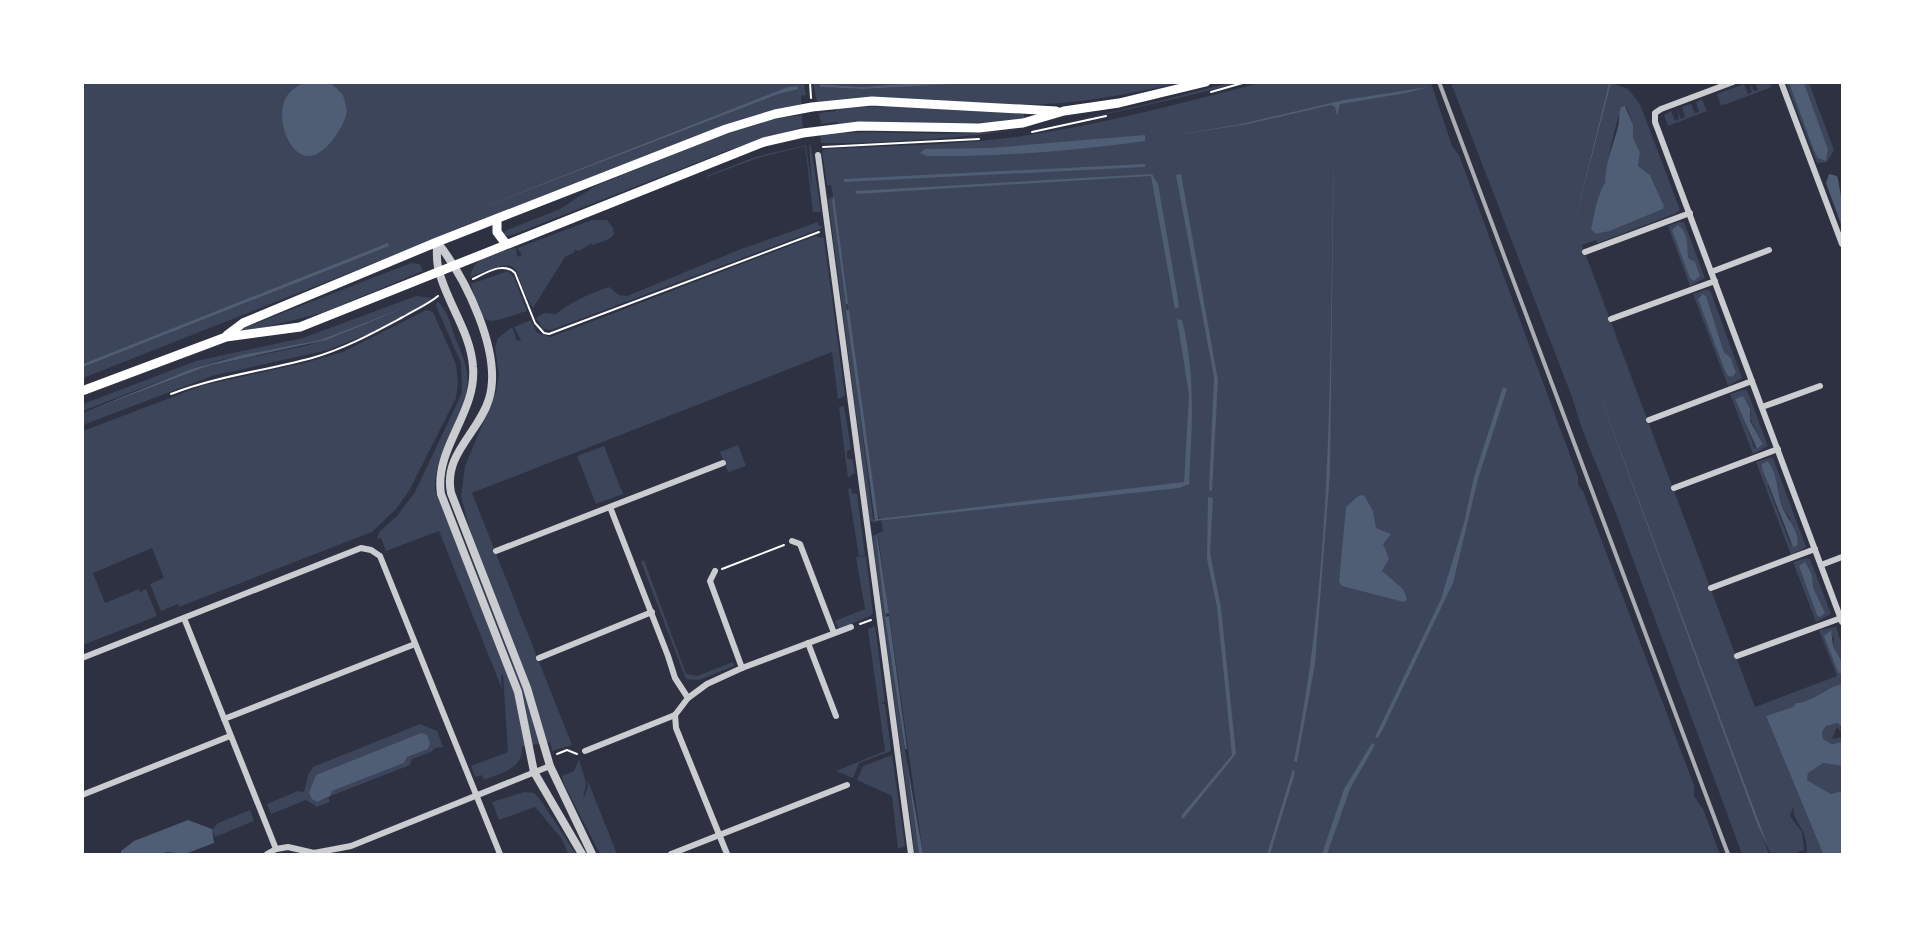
<svg xmlns="http://www.w3.org/2000/svg" width="1925" height="937" font-family="'Asap Condensed',sans-serif">
<style>
.green{fill:#3c4559;fill-rule:evenodd}
.water{fill:#4f5d75}
.lines{fill:none;stroke-linecap:round;stroke-linejoin:round}
.path{stroke:#fff;stroke-width:2}
.minor{stroke:#caccd0;stroke-width:6}
.tertiary{stroke:#caccd0;stroke-width:8}
.secondary{stroke:#fff;stroke-width:9}
.rail{stroke:#abadb3;stroke-width:4}
</style>
<rect width="100%" height="100%" fill="#2d3142"/>
<!-- green -->
<g class="green">
<path d="M970,82L1178,83C1126,95 1073,105 1019,105C951,105 885,93 817,102L813,83H930L862,87L820,84V87L863,89Z"/>
<path d="M83,83H804L806,95L801,96L802,104L724,125L83,378Z"/>
<path d="M1230,83H1239C1126,112 1015,136 898,141C873,142 846,144 821,143L820,135C878,128 935,137 993,132C1073,125 1153,102 1230,83Z"/>
<path d="M1260,83H1431L1452,146L1459,155L1578,477V485L1583,491L1687,767L1694,785V796L1703,809L1720,854H923L878,536L876,538L919,854H915L872,536L883,531L881,519L875,515L833,197L873,518L877,523L870,521L828,199L833,196L831,185H827L822,151L826,149C892,146 957,145 1023,136C1103,124 1182,103 1260,83Z"/>
<path d="M1451,83H1609L1567,253L1611,83L1628,89L1640,104L1680,210L1674,214L1598,243L1596,240L1582,245L1755,707L1837,676L1819,630L1836,627L1842,645V662L1833,646L1834,638L1827,632L1842,675V684C1827,687 1813,702 1796,703L1793,707L1766,716L1823,854H1807C1808,827 1794,826 1793,807L1790,816L1802,832L1804,850L1794,854H1771L1559,287L1769,854H1742L1615,511L1582,429L1572,397ZM1623,106L1627,108L1633,125V138L1640,152L1638,166L1651,177L1664,206L1663,209L1610,231L1596,234L1591,228C1595,214 1597,194 1605,183C1605,171 1617,114 1623,106Z"/>
<path d="M1749,83L1754,91L1758,90L1755,83H1770L1772,87L1721,106L1717,94L1744,84L1748,94L1752,92Z"/>
<path d="M1786,83H1789L1814,151L1828,149L1804,83H1809L1834,150L1827,162L1817,163Z"/>
<path d="M1702,99L1707,111L1668,126L1664,115L1671,111L1675,121L1679,119L1677,109L1681,119L1685,117L1682,107L1691,104L1695,113L1699,112L1696,102Z"/>
<path d="M893,106L1024,114V119C961,127 900,120 838,124L837,122L821,124L819,113L836,111V108Z"/>
<path d="M802,115L803,127L729,150L510,236L504,235L505,231L560,209L595,186L728,133L773,119Z"/>
<path d="M809,144L811,146L821,212H813L805,146L758,158L707,177L709,182L706,176L755,157L806,145L812,189Z"/>
<path d="M592,220H607L613,228L614,234L609,239L593,245L592,243L579,251L574,250L575,252L565,257L533,308C508,268 530,253 470,277C474,255 497,251 516,248L517,257L522,255L517,248Z"/>
<path d="M818,222L819,226H823L820,229L551,330L543,329L536,318L544,313L556,314C570,302 593,292 609,287L619,295L627,296L741,249Z"/>
<path d="M1679,222H1684L1705,278L1690,286L1668,226Z"/>
<path d="M815,236L824,238L845,396L838,399L832,352L472,493L572,745L552,751L550,742L545,743L475,548L461,497L465,466L496,392L499,375L495,347L498,338L512,327L517,341L521,340L514,327L531,320L537,333L551,337Z"/>
<path d="M411,263L420,264L423,271L322,313L242,333L241,329Z"/>
<path d="M508,271L514,277L527,311C488,322 484,334 471,284Z"/>
<path d="M1705,290H1710L1742,378L1728,386L1693,294ZM1700,295L1706,296L1724,352L1731,358L1736,373L1732,377L1698,299Z"/>
<path d="M416,296L432,298L426,304L368,334L328,350L212,376L83,425V413L208,366L309,345L417,304L320,340L224,359L191,369L83,411V404L196,361L303,338Z"/>
<path d="M437,301C447,309 451,325 455,337C460,349 465,360 467,372C473,414 433,448 435,490L514,690L526,746L522,747C523,769 501,773 484,780L481,775L475,777L471,766L508,752L503,674L501,676L502,689L439,531L386,551L381,538L377,539L379,532L397,516L415,492L462,393L461,363L436,306Z"/>
<path d="M426,310L433,312L456,364L458,382L456,398L409,491L396,509L372,532L179,607L178,604L161,611L150,584L164,578L152,548L93,573L105,603L139,589L140,592L146,589L157,616L83,645V431L204,385L304,363L343,352Z"/>
<path d="M1742,390H1747L1768,446L1753,454L1730,394ZM1737,397L1751,412L1750,419L1763,444L1757,449L1754,447Z"/>
<path d="M844,406L851,449L847,451V458L853,460L855,473L848,478L839,407Z"/>
<path d="M738,445L746,466L728,472L720,452Z"/>
<path d="M604,446L623,494L596,504L577,456Z"/>
<path d="M1768,458H1773L1806,547L1791,555L1756,462ZM1768,461C1779,479 1775,504 1790,518L1791,546L1768,486Z"/>
<path d="M851,488L852,493L857,494L865,555L859,557L866,556L873,613L870,616L839,629L835,621L865,609L856,557H859L848,489Z"/>
<path d="M453,512L523,686L540,744L532,745L525,705L513,667Z"/>
<path d="M1806,558L1810,559L1831,614L1816,622L1793,562Z"/>
<path d="M644,560L686,674L697,676L733,662L734,666L699,680L686,679L641,562Z"/>
<path d="M875,626L885,702L880,703L885,704L891,751L859,763L853,778L836,771L885,751L868,629Z"/>
<path d="M1839,723L1842,734L1837,727L1832,739L1842,737V742L1832,744L1823,739L1822,732L1826,726Z"/>
<path d="M420,724L437,731L443,747L435,748L431,752L412,759L410,765L328,797L330,802L317,807L306,800L271,814L267,804L298,791L304,792L308,775L313,767ZM430,743L427,749L407,757L404,763L332,791L326,799H312L309,793Z"/>
<path d="M892,755L905,846L898,849L892,796L857,780L863,766Z"/>
<path d="M579,759L586,783L583,800L588,787L587,779L617,854H600L564,784L562,776L574,771Z"/>
<path d="M1823,763L1842,766V791L1831,794L1807,780L1808,772Z"/>
<path d="M524,792L534,793L540,799L576,854H568L562,839L535,807L499,820L492,802Z"/>
<path d="M250,810L254,821L215,837L212,830L218,823Z"/>
</g>
<!-- water -->
<g class="water">
<path d="M930,82L970,83L863,89L820,87V84L862,87Z"/>
<path d="M303,83H331L343,95L347,110C346,125 322,163 303,155C286,149 278,117 284,102C287,93 295,87 303,83Z"/>
<path d="M1609,83H1611L1567,253Z"/>
<path d="M1789,83H1804L1828,149L1826,161L1818,158L1814,151Z"/>
<path d="M798,86V89L778,94L463,215L788,87Z"/>
<path d="M1428,87L1406,93L1340,104L1337,116L1335,107L1331,105L1248,124L1165,137L1241,124L1344,100Z"/>
<path d="M1625,106L1633,125V138L1640,152L1638,166L1650,175L1664,206L1663,209L1610,231L1596,234L1591,229C1594,216 1597,194 1605,183C1605,163 1613,146 1618,127C1620,120 1618,114 1621,107Z"/>
<path d="M1145,135V141C1073,151 1000,157 927,156L920,153L925,149L990,148Z"/>
<path d="M1334,143L1330,472L1315,664L1297,762L1294,761C1335,558 1329,349 1334,143Z"/>
<path d="M1145,164V167L844,182V179Z"/>
<path d="M1152,174L1158,184L1178,299L1179,307L1175,309L1151,176L856,194L855,191Z"/>
<path d="M1181,174L1218,380L1212,491L1209,490L1214,377L1176,175Z"/>
<path d="M1829,174L1837,176L1838,179L1842,202V227L1826,183Z"/>
<path d="M834,196L848,304H846L832,201Z"/>
<path d="M1678,225C1689,233 1687,247 1688,258L1695,262L1700,276L1694,281L1690,278L1672,230Z"/>
<path d="M388,243L389,246L83,367V364Z"/>
<path d="M1559,286L1771,854L1758,826Z"/>
<path d="M1702,294L1706,296L1724,352L1731,358L1736,373L1732,377L1728,376L1724,368L1698,299Z"/>
<path d="M417,303L326,340L208,366L83,413L191,369L242,355L320,340Z"/>
<path d="M846,310H849L878,519L1184,482L1189,395L1177,319L1182,320C1196,374 1192,429 1189,484L1179,488L875,521Z"/>
<path d="M1503,387L1507,389L1478,479L1453,583L1383,729L1378,738L1375,737L1441,599L1464,523L1474,477Z"/>
<path d="M1743,396L1750,409V421L1763,444L1757,449L1735,399Z"/>
<path d="M1768,461C1780,479 1776,496 1784,511C1789,521 1800,533 1797,546L1793,547L1762,468V464Z"/>
<path d="M1364,495L1373,511L1376,528L1391,534L1383,544L1389,559L1382,571L1403,589L1407,599L1404,602L1342,586L1339,582L1346,507L1358,496Z"/>
<path d="M1208,497L1213,498L1210,553L1221,608L1236,754L1183,819L1181,816L1232,755L1217,607L1207,559Z"/>
<path d="M877,535L889,613L885,614L876,538Z"/>
<path d="M1805,562L1812,575L1813,588L1825,613L1820,617L1817,615L1799,566Z"/>
<path d="M889,616L907,749H905L885,617Z"/>
<path d="M1831,630L1833,646L1842,662V675L1838,672L1824,636Z"/>
<path d="M1842,684V728L1838,723L1826,726L1822,732L1823,739L1832,744L1842,742V766L1823,763L1808,773L1807,780L1831,794L1842,791V854H1823L1766,716L1793,707L1796,703C1813,702 1827,687 1842,684Z"/>
<path d="M421,733L427,735L430,743L428,749L407,757L404,763L332,791L330,796L317,802L312,799L309,793L316,775Z"/>
<path d="M1372,743L1375,745L1350,789L1327,854H1322L1344,789Z"/>
<path d="M905,751L923,854H919Z"/>
<path d="M1293,769L1295,773L1270,854H1267Z"/>
<path d="M188,820L212,829L214,843L185,854L167,852L159,854H121V851L134,841Z"/>
</g>
<g class="lines">
<!-- path -->
<g class="path">
<path d="M810,82L811,98"/>
<path d="M1211,92L1246,82"/>
<path d="M1032,132L1106,116"/>
<path d="M823,147L979,139"/>
<path d="M473,279C486,273 503,261 515,273L535,323L544,333L549,334L819,232"/>
<path d="M171,394C217,376 264,371 312,358C346,348 373,333 403,317C416,309 427,305 438,296"/>
<path d="M722,569L784,545"/>
<path d="M860,624L871,620"/>
<path d="M557,754L567,750L577,754"/>
</g>
<!-- minor -->
<g class="minor">
<path d="M1733,82L1661,109L1655,113V122L1842,622"/>
<path d="M1781,82L1842,244"/>
<path d="M818,155L911,854"/>
<path d="M1585,252L1690,213"/>
<path d="M1711,272L1769,250"/>
<path d="M1611,319L1715,281"/>
<path d="M1762,407L1820,386"/>
<path d="M1649,420L1752,381"/>
<path d="M1674,488L1778,449"/>
<path d="M610,507L668,656L675,678L688,698"/>
<path d="M792,541L800,544L834,633"/>
<path d="M496,551L723,463"/>
<path d="M1821,565L1842,557"/>
<path d="M715,571L710,581L742,668"/>
<path d="M1711,588L1815,549"/>
<path d="M184,618L276,849"/>
<path d="M808,643L836,716"/>
<path d="M1737,656L1841,618"/>
<path d="M82,658L361,548L371,550L380,556L500,854"/>
<path d="M539,658L652,612"/>
<path d="M675,715L676,728L727,854"/>
<path d="M224,719L415,644"/>
<path d="M585,751L675,715L688,698L707,684L742,668L851,627"/>
<path d="M82,795L230,736"/>
<path d="M267,854L276,849L288,847L314,853L351,846L550,766"/>
<path d="M671,854L847,785"/>
</g>
<!-- tertiary -->
<g class="tertiary">
<path d="M437,242C465,277 503,353 489,399C479,433 443,454 451,493L527,688L550,766L592,854"/>
<path d="M437,243C437,252 436,262 439,271C447,303 471,333 473,367C477,413 434,448 441,494L518,692L534,772L582,854"/>
</g>
<!-- secondary -->
<g class="secondary">
<path d="M497,219V232L506,244"/>
<path d="M227,335L243,323L437,242L726,129L775,114L812,107L872,101L1056,111"/>
<path d="M82,391L226,337L300,327L764,142L803,133L859,126L979,128L1023,123L1064,111L1119,103L1206,82"/>
</g>
<!-- rail -->
<path class="rail" d="M1439,82L1728,854"/>
</g>
<!-- border -->
<rect width="1925" height="937" fill="none" stroke="#ffffff" stroke-width="168"/>
</svg>
